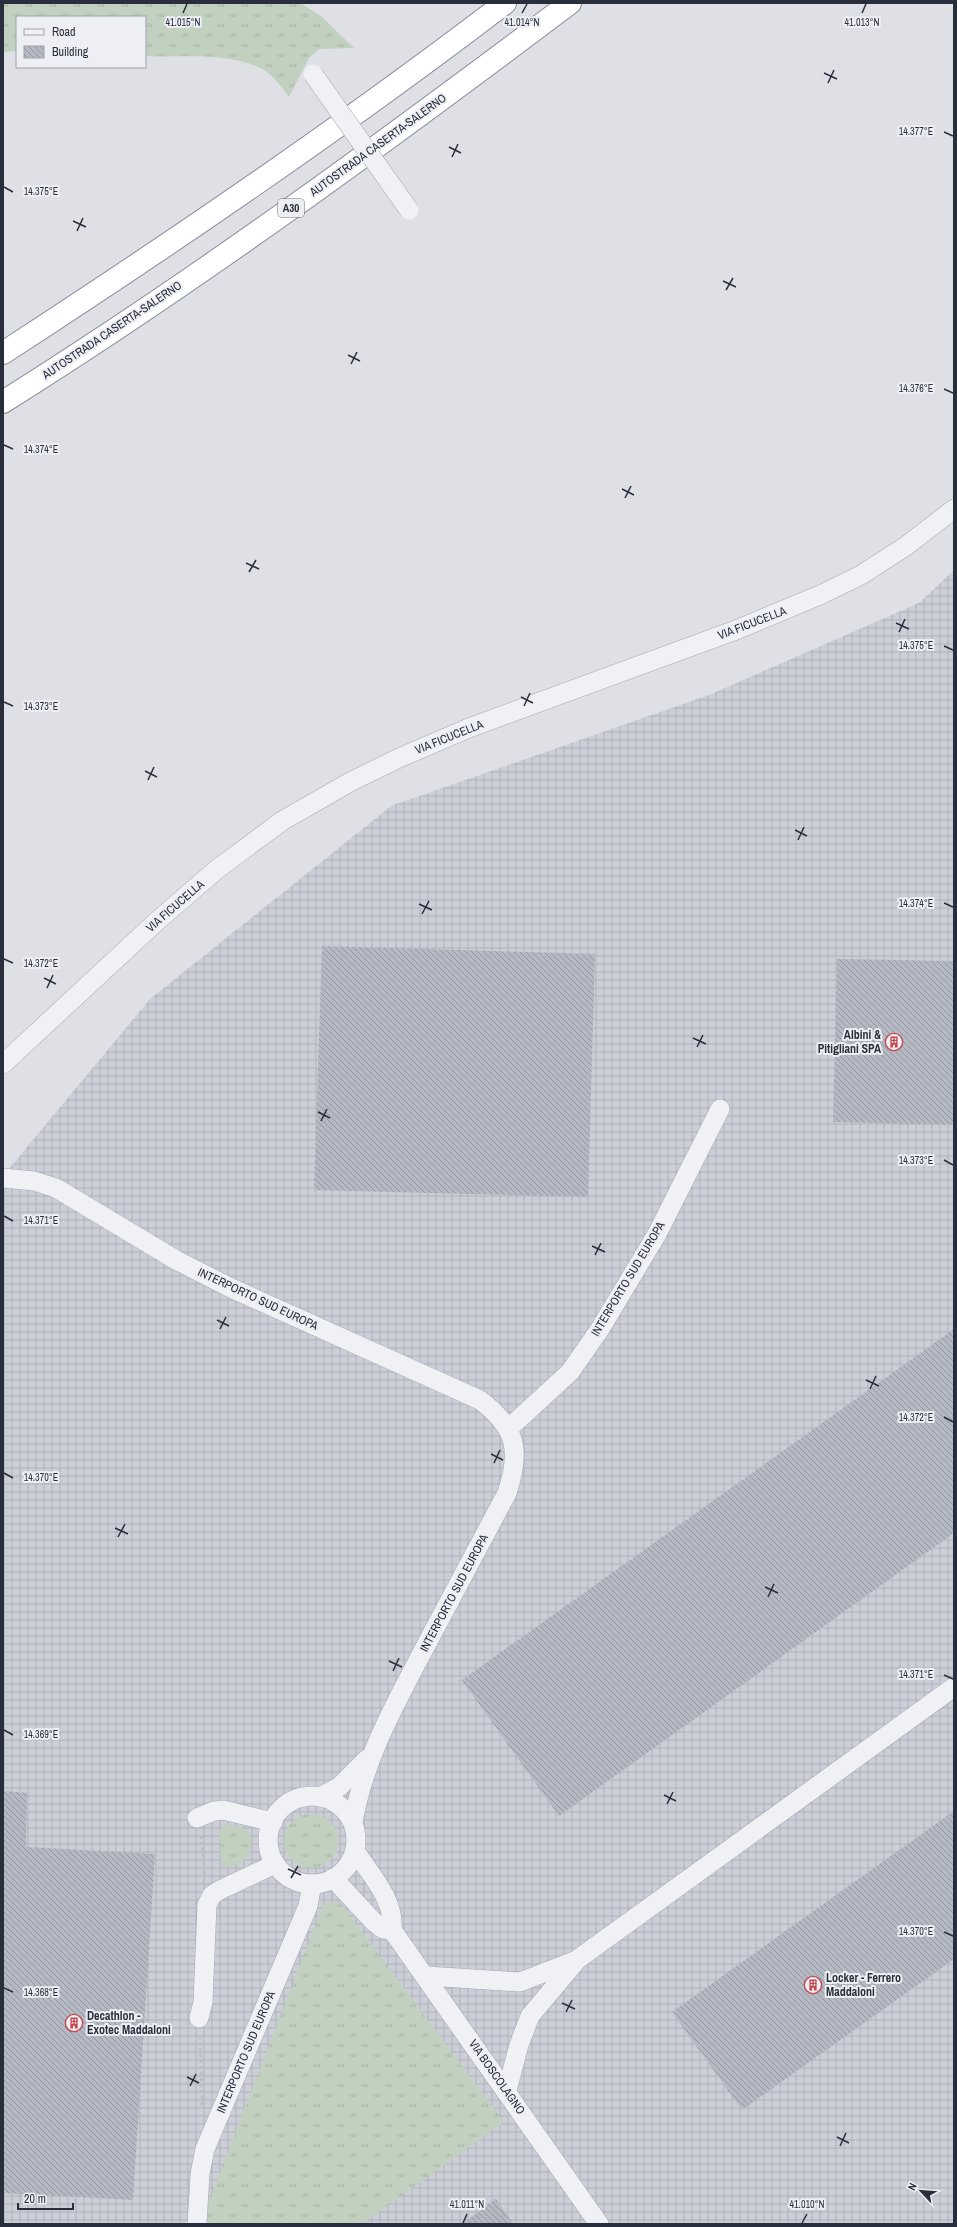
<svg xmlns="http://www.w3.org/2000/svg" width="957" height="2227" font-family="'Archivo Narrow',sans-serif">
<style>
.industrial{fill:url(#industrial-grid)}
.grass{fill:url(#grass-tufts)}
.building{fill:url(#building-back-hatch)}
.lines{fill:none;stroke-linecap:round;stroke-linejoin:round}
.minor-casing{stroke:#a4a7b0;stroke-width:20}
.highway-casing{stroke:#868d9c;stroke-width:24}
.path{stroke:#bcbec5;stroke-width:2.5;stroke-dasharray:3 3;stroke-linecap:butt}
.minor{stroke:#f0f1f5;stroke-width:19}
.highway{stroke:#fff;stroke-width:22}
.minor-bridge-casing{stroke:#a4a7b0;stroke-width:20;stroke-linecap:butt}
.minor-bridge{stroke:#f0f1f5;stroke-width:19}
.ticks{fill:none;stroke:#282e3c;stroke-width:1.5}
.labels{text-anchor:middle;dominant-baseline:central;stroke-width:4;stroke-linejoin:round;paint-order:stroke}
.shield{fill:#edeff4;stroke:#636873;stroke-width:1}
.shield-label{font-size:11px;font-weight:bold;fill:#282e3c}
.street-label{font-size:12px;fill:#282e3c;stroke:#edeff4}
.poi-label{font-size:12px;font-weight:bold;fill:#282e3c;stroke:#edeff4;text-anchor:start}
.ticks-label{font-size:10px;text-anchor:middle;fill:#282e3c;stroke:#edeff4;stroke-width:4;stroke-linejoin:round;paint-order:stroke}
</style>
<defs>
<pattern id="industrial-grid" width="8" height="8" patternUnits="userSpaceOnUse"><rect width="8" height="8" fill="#cccfd8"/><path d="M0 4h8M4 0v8" fill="none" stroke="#afb2ba"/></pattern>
<pattern id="grass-tufts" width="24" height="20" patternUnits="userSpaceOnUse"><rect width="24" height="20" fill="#c2d0bf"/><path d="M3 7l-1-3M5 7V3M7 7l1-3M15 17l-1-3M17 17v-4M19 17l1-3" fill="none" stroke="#a7b3a5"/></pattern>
<pattern id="building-back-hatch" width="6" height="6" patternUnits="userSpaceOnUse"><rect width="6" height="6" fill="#b5b9c3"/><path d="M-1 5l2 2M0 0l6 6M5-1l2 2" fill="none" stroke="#9397a0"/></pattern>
</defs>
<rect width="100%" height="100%" fill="#dee0e6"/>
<!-- industrial -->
<path class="industrial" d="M954,570V2224H3V1176L150,999L391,806L709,695L919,603Z"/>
<!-- grass -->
<g class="grass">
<path d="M3,3H300L321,16L354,48L319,49L309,58L289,97C282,88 274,76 264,70C229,51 183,58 145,56V17H17V51L3,52Z"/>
<circle cx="311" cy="1841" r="27"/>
<path d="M226,1824C231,1825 240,1826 245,1829C261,1841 244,1872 224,1866L221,1860L219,1831Z"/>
<path d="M340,1902L504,2122L362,2224H208V2203L324,1903Z"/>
</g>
<!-- building -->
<g class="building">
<path d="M322,946L595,954L588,1197L314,1190Z"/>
<path d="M837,959L954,961V1125L833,1122Z"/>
<path d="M954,1329V1533L559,1816L462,1680Z"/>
<path d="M3,1791L27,1793L26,1847L155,1854L133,2200L3,2193Z"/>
<path d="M954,1811V1959L742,2110L672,2012Z"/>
<path d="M496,2199L513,2224H462Z"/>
</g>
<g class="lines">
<defs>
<g id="minor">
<path d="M3,1064L156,922L216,870L282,821L350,782L399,758L469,728L736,630L820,595L861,575L906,546L954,509"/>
<path d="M3,1178L34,1181L56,1188L176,1260L231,1288L480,1400C517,1428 521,1451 507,1493C479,1545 452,1597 424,1649C395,1704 363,1761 353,1823"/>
<path d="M508,1429L570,1372L600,1329L657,1234L720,1109"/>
<circle cx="312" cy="1840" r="44"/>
<path d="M320,1797L339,1787L367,1759"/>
<path d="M197,1818L214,1811L223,1810L273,1822"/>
<path d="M355,1851C371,1875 395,1900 392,1930L599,2224"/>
<path d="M333,1878L373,1921L383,1929L392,1930"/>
<path d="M426,1976L520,1982L574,1961"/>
<path d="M199,2018L203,2002L207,1905L212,1895L220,1890L275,1864"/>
<path d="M507,2090L519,2045L530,2016L578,1959L954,1687"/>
<path d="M197,2224L200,2174L205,2149L308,1906L312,1884"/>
</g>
<g id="highway">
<path d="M3,353C174,242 343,127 505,3"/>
<path d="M3,402C199,279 385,142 570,3"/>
</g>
</defs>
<!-- minor casing -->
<use href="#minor" class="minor-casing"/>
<!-- highway casing -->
<use href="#highway" class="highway-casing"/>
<!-- path -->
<g class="path">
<path d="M201,1836L205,1877"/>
<path d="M200,2036L202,2105"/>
</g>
<!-- minor -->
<use href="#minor" class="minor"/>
<!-- highway -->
<use href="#highway" class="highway"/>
<defs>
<path id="minor-bridge" d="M313,74L409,210"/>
</defs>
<!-- minor-bridge casing -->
<use href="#minor-bridge" class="minor-bridge-casing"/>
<!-- minor-bridge -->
<use href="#minor-bridge" class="minor-bridge"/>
</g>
<!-- ticks -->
<path class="ticks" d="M183,13L187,4M522,13L527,4M862,13L866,4M824,73L837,79M828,83L834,70M944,132L953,136M449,147L461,153M452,157L458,144M4,187L13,192M73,221L86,227M77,231L83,218M723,281L736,287M726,290L733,278M348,355L360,361M351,364L357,352M944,389L953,393M4,445L13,449M622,489L634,495M625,498L631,486M246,563L259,569M249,572L256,560M896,623L909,629M899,632L905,619M944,646L953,650M521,697L533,703M4,702L13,706M524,706L530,693M145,771L157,777M148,780L154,767M795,830L807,836M798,840L804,827M944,903L953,907M419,904L432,910M422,914L429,901M4,959L13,963M44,978L56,984M47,988L53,975M693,1038L706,1044M697,1047L703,1035M318,1112L330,1118M321,1121L327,1109M944,1160L953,1165M4,1216L13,1221M592,1246L605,1252M595,1255L601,1243M217,1320L229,1326M220,1329L226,1317M866,1380L879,1386M870,1389L876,1376M944,1417L953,1422M491,1454L503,1460M494,1463L500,1450M4,1473L13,1478M115,1528L128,1534M118,1537L125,1524M765,1587L778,1593M768,1597L774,1584M389,1661L402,1667M393,1671L399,1658M944,1675L953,1679M4,1730L13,1735M664,1795L676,1801M667,1804L673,1792M288,1869L301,1875M291,1878L298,1866M944,1932L953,1936M4,1988L13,1992M562,2003L575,2009M566,2012L572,2000M187,2077L199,2083M190,2086L196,2074M837,2137L849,2143M840,2146L846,2133M463,2223L467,2214M802,2223L807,2214"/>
<!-- icons -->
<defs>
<symbol id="building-ring" viewBox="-11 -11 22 22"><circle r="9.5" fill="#edeff4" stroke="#c54950" stroke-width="1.5"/><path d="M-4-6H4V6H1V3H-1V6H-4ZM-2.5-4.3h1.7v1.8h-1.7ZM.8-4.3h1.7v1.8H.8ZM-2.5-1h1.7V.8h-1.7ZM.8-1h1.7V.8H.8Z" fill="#c54950"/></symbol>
</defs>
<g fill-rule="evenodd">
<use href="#building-ring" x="884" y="1032" width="20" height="20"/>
<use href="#building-ring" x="803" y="1975" width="20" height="20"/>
<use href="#building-ring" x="64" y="2013" width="20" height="20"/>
</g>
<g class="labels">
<!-- shield labels -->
<rect class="shield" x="278" y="199" width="26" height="18" rx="3"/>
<g class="shield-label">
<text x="291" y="208">A30</text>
</g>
<!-- street labels -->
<g class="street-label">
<text transform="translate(378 145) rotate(-36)">AUTOSTRADA CASERTA-SALERNO</text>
<text transform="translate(112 330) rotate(-34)">AUTOSTRADA CASERTA-SALERNO</text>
<text transform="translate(752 623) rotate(-21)">VIA FICUCELLA</text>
<text transform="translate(449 737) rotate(-22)">VIA FICUCELLA</text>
<text transform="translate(175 906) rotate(-41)">VIA FICUCELLA</text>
<text transform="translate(628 1279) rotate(-59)">INTERPORTO SUD EUROPA</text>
<text transform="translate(258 1299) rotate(25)">INTERPORTO SUD EUROPA</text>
<text transform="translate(454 1593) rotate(-62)">INTERPORTO SUD EUROPA</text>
<text transform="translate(246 2052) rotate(-67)">INTERPORTO SUD EUROPA</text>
<text transform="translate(497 2077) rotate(55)">VIA BOSCOLAGNO</text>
</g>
<!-- poi labels -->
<g class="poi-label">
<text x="881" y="1035" text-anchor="end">Albini &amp;<tspan x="881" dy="14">Pitigliani SPA</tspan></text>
<text x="826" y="1978">Locker - Ferrero<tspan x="826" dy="14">Maddaloni</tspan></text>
<text x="87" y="2016">Decathlon -<tspan x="87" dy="14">Exotec Maddaloni</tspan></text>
</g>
</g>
<g class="ticks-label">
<text x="183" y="26">41.015°N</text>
<text x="522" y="26">41.014°N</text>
<text x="862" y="26">41.013°N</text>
<text x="916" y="135">14.377°E</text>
<text x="41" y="195">14.375°E</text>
<text x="916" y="392">14.376°E</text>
<text x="41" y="453">14.374°E</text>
<text x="916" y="649">14.375°E</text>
<text x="41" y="710">14.373°E</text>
<text x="916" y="907">14.374°E</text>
<text x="41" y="967">14.372°E</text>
<text x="916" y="1164">14.373°E</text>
<text x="41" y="1224">14.371°E</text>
<text x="916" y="1421">14.372°E</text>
<text x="41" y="1481">14.370°E</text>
<text x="916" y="1678">14.371°E</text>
<text x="41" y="1738">14.369°E</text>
<text x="916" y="1935">14.370°E</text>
<text x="41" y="1996">14.368°E</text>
<text x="467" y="2208">41.011°N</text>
<text x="807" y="2208">41.010°N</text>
</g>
<!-- border -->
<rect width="957" height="2227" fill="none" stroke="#282e3c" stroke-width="8"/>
<!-- legend -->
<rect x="16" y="16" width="130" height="52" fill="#edeff4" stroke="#9ea2aa"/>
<rect x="24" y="29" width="20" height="6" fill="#f0f1f5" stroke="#9ea2aa"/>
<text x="52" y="36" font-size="12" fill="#282e3c">Road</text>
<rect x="24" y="46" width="20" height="12" fill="url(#building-back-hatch)" stroke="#9ea2aa"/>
<text x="52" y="56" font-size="12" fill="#282e3c">Building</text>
<!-- north arrow -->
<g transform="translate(921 2191) rotate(296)" stroke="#edeff4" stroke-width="3" paint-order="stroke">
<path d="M0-3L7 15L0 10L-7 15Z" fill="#282e3c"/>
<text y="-6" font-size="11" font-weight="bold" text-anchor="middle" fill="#282e3c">N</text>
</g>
<!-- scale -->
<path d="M18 2203v6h55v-6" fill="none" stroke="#282e3c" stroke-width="2"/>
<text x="24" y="2203" font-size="12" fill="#282e3c" stroke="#edeff4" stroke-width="3" paint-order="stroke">20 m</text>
</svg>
